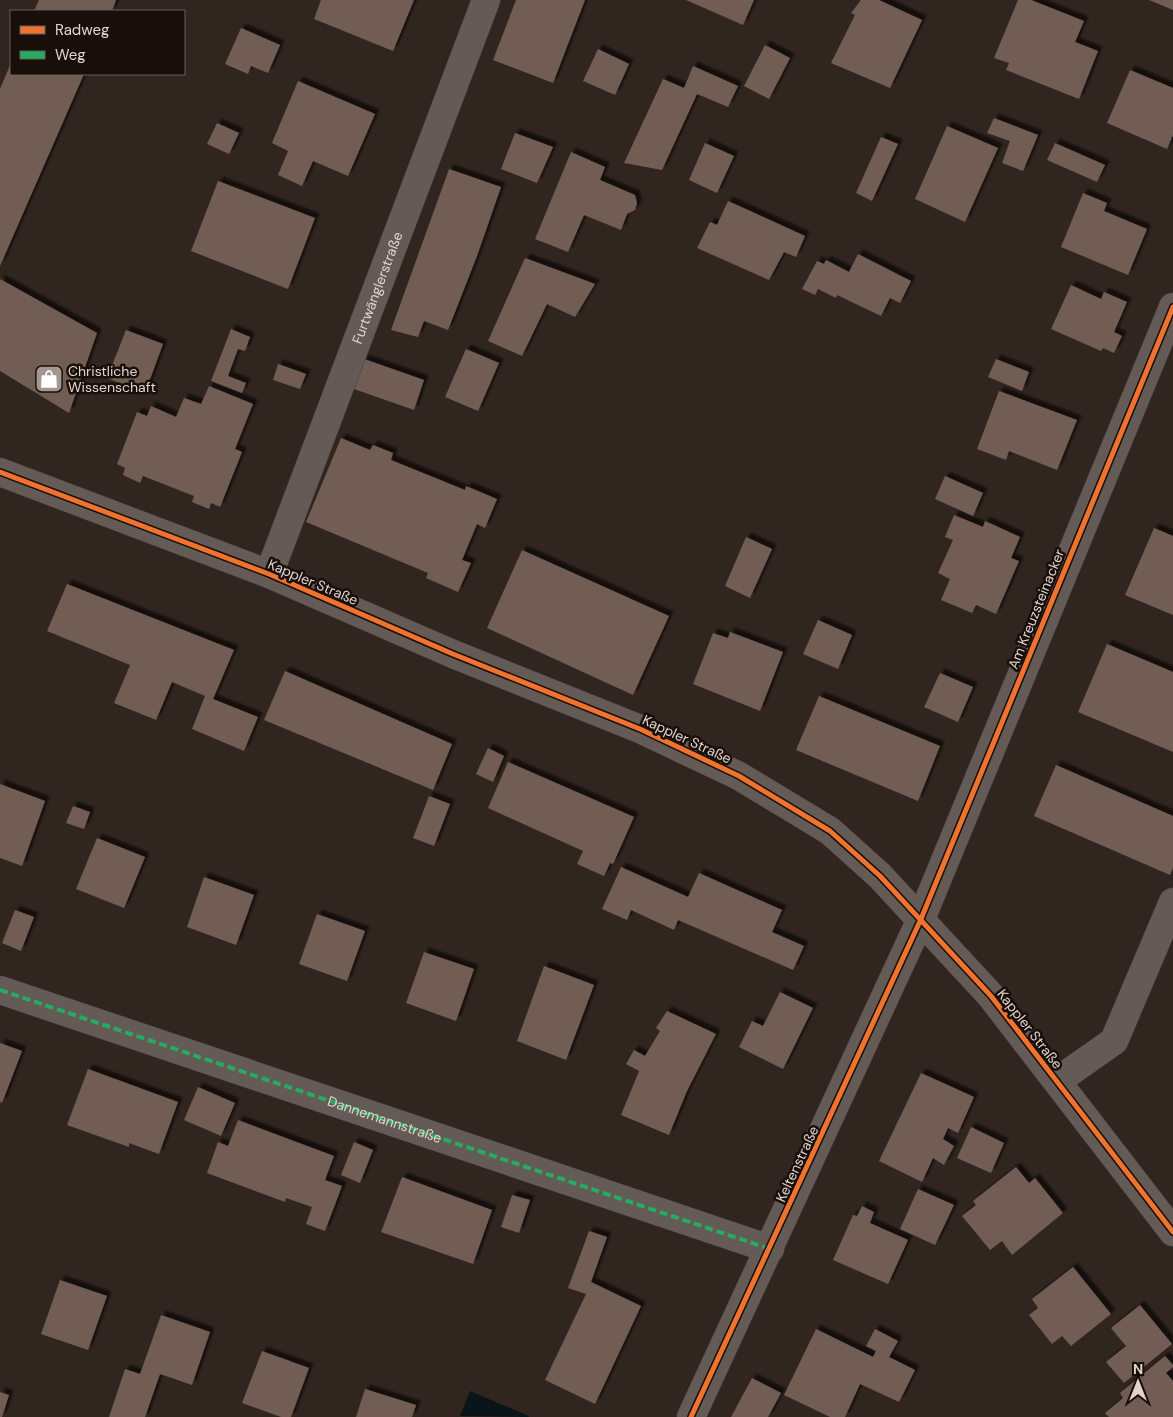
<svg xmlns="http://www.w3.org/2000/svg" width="1173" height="1417" font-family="'DM Sans',sans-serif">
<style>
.water{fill:#091518}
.building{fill:#715d53;filter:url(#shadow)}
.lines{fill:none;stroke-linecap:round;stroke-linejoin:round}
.minor-casing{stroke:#4c423d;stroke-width:29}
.minor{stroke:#645b57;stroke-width:28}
.quiet{stroke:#26ab63;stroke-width:4;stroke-dasharray:8 4;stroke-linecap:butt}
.cycleway-casing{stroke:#180f0a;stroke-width:8}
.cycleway{stroke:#ef722f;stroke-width:5}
.labels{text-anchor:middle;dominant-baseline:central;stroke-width:5;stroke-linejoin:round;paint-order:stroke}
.street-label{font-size:14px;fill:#e2d4cd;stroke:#180f0a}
.poi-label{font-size:14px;fill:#e2d4cd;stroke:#180f0a;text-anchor:start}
</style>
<defs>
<filter id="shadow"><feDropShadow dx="4.5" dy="-4.5" stdDeviation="1" flood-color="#0009"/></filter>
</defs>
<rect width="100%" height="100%" fill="#31251f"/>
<!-- water -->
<path class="water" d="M470,1391L529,1416L528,1417L460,1416Z"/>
<!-- building -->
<g class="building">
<path d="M39,0H116L112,11H34Z"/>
<path d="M321,0H414L393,51L314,19Z"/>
<path d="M516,0H585L553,83L493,60Z"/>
<path d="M686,0H754L743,25Z"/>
<path d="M861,0H879L922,20L890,88L831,63L855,15L851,13Z"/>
<path d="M1018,0H1031L1084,21L1075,42L1098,51L1079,99L1006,70L1009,63L994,58Z"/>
<path d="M1149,0H1173V10Z"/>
<path d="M241,28L280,45L268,73L251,66L248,74L225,64Z"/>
<path d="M765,45L790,58L769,99L744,86Z"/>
<path d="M598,49L629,64L615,95L583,81Z"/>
<path d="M11,63V74H84L0,266V89Z"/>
<path d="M693,66L738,86L728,107L697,94L662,170L624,163L663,79L684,88Z"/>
<path d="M1130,70L1173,88V135L1167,149L1107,123Z"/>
<path d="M298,81L375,114L348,176L313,161L302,186L278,175L288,151L272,143Z"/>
<path d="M994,118L1038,135L1023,171L1002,163L1010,141L987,133Z"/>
<path d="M217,123L239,133L229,154L207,144Z"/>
<path d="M947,126L998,148L965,222L915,199Z"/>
<path d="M515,133L553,147L537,183L501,169Z"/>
<path d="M881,137L898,144L872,201L856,193Z"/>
<path d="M705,143L734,156L717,193L689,180Z"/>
<path d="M1055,143L1105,165L1097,182L1047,160Z"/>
<path d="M571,152L605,167L600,180L635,195L637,203L635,210L627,214L621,230L584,215L568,252L535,239Z"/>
<path d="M449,169L501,187L477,256L448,330L424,321L418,337L391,330Z"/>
<path d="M218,181L315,218L288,289L191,251Z"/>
<path d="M1083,193L1107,203L1104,211L1147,229L1128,275L1061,247Z"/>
<path d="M728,201L805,236L796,257L784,252L769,280L697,248L710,222L717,225Z"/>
<path d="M858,254L911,281L900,303L890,298L881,316L837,295L836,298L818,289L815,295L802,289L817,261L824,264L826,260L849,272Z"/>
<path d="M525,258L595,284L575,317L547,304L522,356L488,341Z"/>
<path d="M0,279L97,333L69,413L0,371Z"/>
<path d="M1071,285L1101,299L1104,292L1127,302L1114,332L1122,336L1114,353L1103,348L1101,351L1051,329Z"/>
<path d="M231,329L250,337L245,351L238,349L228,376L246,383L242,393L211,381Z"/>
<path d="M126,330L163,344L145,393L107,378Z"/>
<path d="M466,349L499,363L478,411L445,397Z"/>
<path d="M364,359L424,380L414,410L354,389Z"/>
<path d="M996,359L1029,372L1022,391L988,377Z"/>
<path d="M278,364L306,374L300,389L273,380Z"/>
<path d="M209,386L253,404L235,449L242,452L220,507L211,503L209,509L192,502L194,496L143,476L140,483L123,475L125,468L117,464L137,412L147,416L151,406L176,417L184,398L201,404Z"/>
<path d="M999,391L1077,420L1057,470L1009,451L1006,460L977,449Z"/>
<path d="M341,438L370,450L373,445L393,453L391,460L465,490L466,486L497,499L485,528L477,524L462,560L471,563L458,592L426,578L428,573L306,522Z"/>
<path d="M945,476L983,493L973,516L935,499Z"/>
<path d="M954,515L983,527L985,521L1020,537L1011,558L1019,561L996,614L976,605L972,613L941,600L950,579L938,573L953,540L945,537Z"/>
<path d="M1154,528L1173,536V615L1125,595Z"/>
<path d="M746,537L772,549L750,598L725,586Z"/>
<path d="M522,550L669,616L633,695L487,628Z"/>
<path d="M67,584L234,650L213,699L258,717L244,751L192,729L205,696L172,682L156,720L114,703L130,665L47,631Z"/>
<path d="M818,620L852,635L838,669L803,654Z"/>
<path d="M730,632L783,652L760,711L693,684L713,633L728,638Z"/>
<path d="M1107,644L1173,672V752L1078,712Z"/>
<path d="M285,671L452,744L433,790L264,720Z"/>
<path d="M940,673L973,687L958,722L924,707Z"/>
<path d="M819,696L940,746L918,801L796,750Z"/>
<path d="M488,748L504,756L493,782L476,774Z"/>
<path d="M508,762L634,817L613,864L610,863L604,876L577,864L583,851L488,808Z"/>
<path d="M1056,765L1173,816V868L1170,875L1034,816Z"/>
<path d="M0,784L45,801L22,866L0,858Z"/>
<path d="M429,796L450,804L434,846L413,838Z"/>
<path d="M73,806L90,812L84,829L66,823Z"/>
<path d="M97,838L145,857L124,908L76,889Z"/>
<path d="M621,867L688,897L699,873L782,910L772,932L804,946L793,970L678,920L674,930L631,910L627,920L602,909Z"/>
<path d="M204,877L254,895L236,945L187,927Z"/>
<path d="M15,910L34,917L21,951L2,943Z"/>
<path d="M317,914L365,931L347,981L299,964Z"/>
<path d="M424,952L474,969L456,1021L406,1003Z"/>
<path d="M544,966L594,985L566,1060L517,1041Z"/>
<path d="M780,992L813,1008L783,1069L739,1047L752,1021L763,1026Z"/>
<path d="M667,1011L716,1034L687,1091L669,1135L621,1115L639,1071L626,1064L634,1050L645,1056L660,1031L656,1028Z"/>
<path d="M0,1043L22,1051L2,1103L0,1102Z"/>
<path d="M88,1069L178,1102L159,1154L129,1143V1147L67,1125Z"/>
<path d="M921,1073L974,1097L958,1133L948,1128L943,1139L954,1146L944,1165L933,1158L922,1182L879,1161Z"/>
<path d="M198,1087L235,1103L221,1136L184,1120Z"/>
<path d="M238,1120L334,1156L325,1180L342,1186L325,1231L306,1224L312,1207L286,1198L285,1202L207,1173L218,1142L228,1146Z"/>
<path d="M971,1127L1004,1143L991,1173L957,1158Z"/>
<path d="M354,1142L373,1150L360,1183L341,1175Z"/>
<path d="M1016,1167L1029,1183L1035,1178L1063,1213L1012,1255L1002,1241L990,1250L962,1216L976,1205L973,1201Z"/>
<path d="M402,1177L492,1210L473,1264L381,1232Z"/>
<path d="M918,1189L954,1205L935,1245L900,1229Z"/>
<path d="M512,1195L530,1200L519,1233L501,1227Z"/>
<path d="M862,1206L874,1212L870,1223L908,1240L888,1284L833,1260L853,1215L857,1216Z"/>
<path d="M589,1231L607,1237L591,1282L641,1306L595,1404L545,1380L586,1294L568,1288Z"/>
<path d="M1073,1267L1111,1314L1071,1346L1062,1336L1052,1344L1029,1315L1038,1308L1032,1299Z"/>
<path d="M60,1280L107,1296L88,1350L41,1334Z"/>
<path d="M1140,1305L1172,1344L1124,1383L1106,1362L1126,1346L1111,1328Z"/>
<path d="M161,1315L210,1332L192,1385L160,1374L145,1417H109L125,1369L140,1374Z"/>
<path d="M816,1329L873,1357L876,1351L866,1346L875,1329L898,1341L889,1357L915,1370L899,1402L860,1384L845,1417H830L784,1395Z"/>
<path d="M262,1351L309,1368L291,1417H281L242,1403Z"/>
<path d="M1165,1356L1173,1365V1367L1166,1373L1173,1381V1417H1109L1105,1413L1123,1398L1120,1393Z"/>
<path d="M752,1378L781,1393L768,1417H731Z"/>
<path d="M365,1389L416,1405L412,1417H356Z"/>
<path d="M0,1392L9,1395L2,1417H0Z"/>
</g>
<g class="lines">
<defs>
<g id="minor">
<path d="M0,472L269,574L453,654L640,729L739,776L830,831L880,876L991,996L1173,1232"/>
<path id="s1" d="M269,574L486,0"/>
<path id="s2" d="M0,990L770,1249"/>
<path d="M1057,1081L1114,1041L1173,902"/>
<path d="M691,1417L921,919L1173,307"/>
</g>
</defs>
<!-- minor casing -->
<use href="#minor" class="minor-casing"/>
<!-- minor -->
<use href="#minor" class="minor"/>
<!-- quiet -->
<path class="quiet" d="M0,990L770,1249"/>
<defs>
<g id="cycleway">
<path d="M0,472L269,574L453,654L640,729L739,776L830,831L880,876L991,996L1173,1232"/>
<path d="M691,1417L921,919L1173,307"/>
</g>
</defs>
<!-- cycleway casing -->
<use href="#cycleway" class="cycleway-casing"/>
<!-- cycleway -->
<use href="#cycleway" class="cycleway"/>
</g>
<!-- icons -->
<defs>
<symbol id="shop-square" viewBox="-11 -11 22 22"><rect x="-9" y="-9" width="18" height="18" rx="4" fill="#a49790" stroke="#180f0a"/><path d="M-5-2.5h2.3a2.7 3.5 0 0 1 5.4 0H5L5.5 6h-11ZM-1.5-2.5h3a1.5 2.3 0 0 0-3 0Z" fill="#fff"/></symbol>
</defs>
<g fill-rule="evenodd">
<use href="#shop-square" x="33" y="363" width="32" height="32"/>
</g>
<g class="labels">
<!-- street labels -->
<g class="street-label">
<text stroke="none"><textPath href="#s1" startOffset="306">Furtwänglerstraße</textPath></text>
<text transform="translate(313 582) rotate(23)">Kappler Straße</text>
<text transform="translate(1036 609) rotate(-68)">Am Kreuzsteinacker</text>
<text transform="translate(687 739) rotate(25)">Kappler Straße</text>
<text transform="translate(1030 1029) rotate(52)">Kappler Straße</text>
<text stroke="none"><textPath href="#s2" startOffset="406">Dannemannstraße</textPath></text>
<text transform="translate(797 1164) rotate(-65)">Keltenstraße</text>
</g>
<!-- poi labels -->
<g class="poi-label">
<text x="68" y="371">Christliche<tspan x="68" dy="16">Wissenschaft</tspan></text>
</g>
</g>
<!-- legend -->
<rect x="10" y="10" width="175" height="65" fill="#180f0a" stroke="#695e58"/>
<rect x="20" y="26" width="25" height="8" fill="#ef722f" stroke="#695e58"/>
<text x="55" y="35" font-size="15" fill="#e2d4cd">Radweg</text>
<rect x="20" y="51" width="25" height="8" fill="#26ab63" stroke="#695e58"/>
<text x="55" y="60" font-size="15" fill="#e2d4cd">Weg</text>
<!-- north arrow -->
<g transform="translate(1138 1382)" stroke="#180f0a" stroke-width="4" paint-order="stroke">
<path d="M0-4L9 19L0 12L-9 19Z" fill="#e2d4cd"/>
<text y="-8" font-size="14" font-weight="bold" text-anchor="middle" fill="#e2d4cd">N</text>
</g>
</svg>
